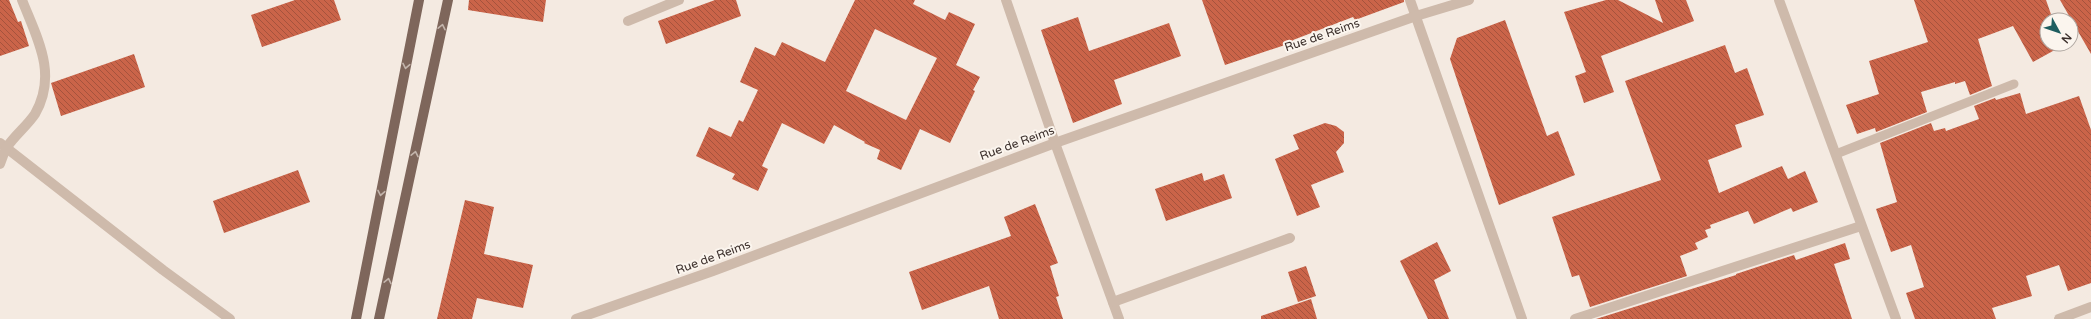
<svg xmlns="http://www.w3.org/2000/svg" width="2091" height="319" font-family="'Varela Round',sans-serif">
<style>
.building{fill:url(#building-back-hatch);fill-rule:evenodd}
.lines{fill:none;stroke-linecap:round;stroke-linejoin:round}
.service{stroke:#cebaab;stroke-width:9}
.minor{stroke:#cebaab;stroke-width:10}
.tertiary{stroke:#cebaab;stroke-width:10}
.primary{stroke:#7e665b;stroke-width:10}
.oneway{stroke:#c3b5ac}
.labels{text-anchor:middle;dominant-baseline:central;stroke-width:4;stroke-linejoin:round;paint-order:stroke}
.street-label{font-size:12px;fill:#3b2f2b;stroke:#fbf5ee}
</style>
<defs>
<pattern id="building-back-hatch" width="6" height="6" patternUnits="userSpaceOnUse"><rect width="6" height="6" fill="#ca6449"/><path d="M-1 5l2 2M0 0l6 6M5-1l2 2" fill="none" stroke="#a5533d"/></pattern>
</defs>
<rect width="100%" height="100%" fill="#f4eae1"/>
<!-- building -->
<g class="building">
<path d="M0,0H9L18,22L21,21L29,46L0,56Z"/>
<path d="M295,0H334L341,20L262,47L251,15Z"/>
<path d="M469,0H546L543,22L468,10Z"/>
<path d="M715,0H736L741,16L666,44L658,21Z"/>
<path d="M855,0H915L913,4L945,20L949,12L975,24L956,65L980,77L973,90L975,91L950,143L920,129L901,170L877,159L880,150L864,143L865,142L834,125L824,144L782,123L762,166L768,169L758,191L732,179L735,174L696,156L709,127L731,137L739,120L743,122L758,90L740,82L755,47L775,56L782,42L825,62ZM875,29L937,58L906,120L846,91Z"/>
<path d="M1202,0H1404V2L1355,20L1353,17L1293,40L1294,42L1225,65Z"/>
<path d="M1606,0H1618L1663,23L1655,0H1686L1694,21L1601,56L1614,92L1584,103L1575,76L1586,72L1564,12Z"/>
<path d="M1914,0H2046L2053,20H2047V44H2061L2062,46L2033,62L2013,26L1978,39L1992,86L1970,95L1965,81L1955,84V82L1921,92L1927,112L1876,132L1875,128L1857,134L1846,105L1879,94L1869,61L1928,42Z"/>
<path d="M2060,0H2091V54Z"/>
<path d="M1078,17L1089,51L1169,23L1181,56L1114,80L1122,104L1073,123L1041,30Z"/>
<path d="M1505,20L1547,136L1558,131L1575,175L1499,205L1450,59L1457,38Z"/>
<path d="M1725,45L1735,73L1747,68L1764,115L1735,125L1742,147L1708,160L1719,193L1782,166L1788,179L1805,171L1818,202L1793,212L1791,208L1754,224L1748,211L1710,225L1711,228L1705,230L1708,237L1695,243L1698,249L1680,256L1687,276L1590,307L1579,275L1572,277L1552,217L1661,180L1625,81Z"/>
<path d="M134,54L145,87L61,116L51,83Z"/>
<path d="M2020,93L2026,114L2079,96L2091,130V283L2068,291L2059,265L2026,276L2032,296L1992,308L1996,319H1915L1906,293L1924,287L1911,245L1891,252L1876,209L1897,202L1880,143L1931,123L1934,131L1945,128L1946,131L1979,119L1974,106L1995,98L1996,100Z"/>
<path d="M1325,123L1336,126L1344,132V143L1336,152L1344,172L1311,185L1320,207L1297,216L1275,159L1299,149L1293,135Z"/>
<path d="M298,170L310,202L224,233L213,201Z"/>
<path d="M1202,173L1204,181L1224,174L1232,198L1166,221L1155,189Z"/>
<path d="M465,200L494,207L484,254L533,265L523,308L477,298L472,319H437Z"/>
<path d="M1035,204L1058,263L1050,266L1059,296L1056,297L1063,319H999L989,286L922,310L909,272L1011,236L1004,217Z"/>
<path d="M1437,242L1451,271L1434,280L1449,319H1428L1400,261Z"/>
<path d="M1845,243L1850,259L1834,264L1852,319H1596L1736,275V274L1794,255L1796,260Z"/>
<path d="M1306,266L1316,296L1298,302L1288,272Z"/>
<path d="M1311,299L1317,319H1261V316Z"/>
</g>
<g class="lines">
<!-- service -->
<path class="service" d="M1836,154L2014,84"/>
<!-- minor -->
<g class="minor">
<path d="M1006,0L1055,143L1119,319"/>
<path d="M1410,0L1522,319"/>
<path d="M1779,0L1896,319"/>
<path d="M628,21L679,0"/>
<path d="M0,143L163,270L230,319"/>
<path d="M0,164C2,159 4,152 7,147C15,135 27,126 35,114C58,74 37,38 22,0"/>
<path d="M1113,302L1290,238"/>
<path d="M576,319L713,271L1055,143L1416,16L1469,0"/>
<path d="M1575,319L1861,226"/>
</g>
<!-- tertiary -->
<path class="tertiary" d="M2059,319L2091,307"/>
<!-- primary -->
<g class="primary">
<path d="M356,319L419,0"/>
<path d="M379,319L448,0"/>
</g>
</g>
<!-- one-way arrows -->
<defs><path id="oneway-chevron" d="M-2-3.5L2.5 0L-2 3.5" fill="none" stroke-width="1.6" stroke-linecap="round" stroke-linejoin="round"/></defs>
<g class="oneway">
<use href="#oneway-chevron" transform="translate(442 27) rotate(-78)"/>
<use href="#oneway-chevron" transform="translate(406 66) rotate(101)"/>
<use href="#oneway-chevron" transform="translate(415 154) rotate(-78)"/>
<use href="#oneway-chevron" transform="translate(381 193) rotate(101)"/>
<use href="#oneway-chevron" transform="translate(388 281) rotate(-78)"/>
</g>
<g class="labels">
<!-- street labels -->
<g class="street-label">
<text transform="translate(1322 35) rotate(-19)">Rue de Reims</text>
<text transform="translate(1017 143) rotate(-20)">Rue de Reims</text>
<text transform="translate(713 257) rotate(-20)">Rue de Reims</text>
</g>
</g>
<!-- north arrow -->
<g transform="translate(2059 32) rotate(130)"><circle r="19" fill="#fbf5ee" stroke="#aea6a0"/>
<path d="M0-3L7 15L0 10L-7 15Z" fill="#1e5d5f"/>
<text y="-6" font-size="11" font-weight="bold" text-anchor="middle" fill="#3b2f2b">N</text>
</g>
</svg>
